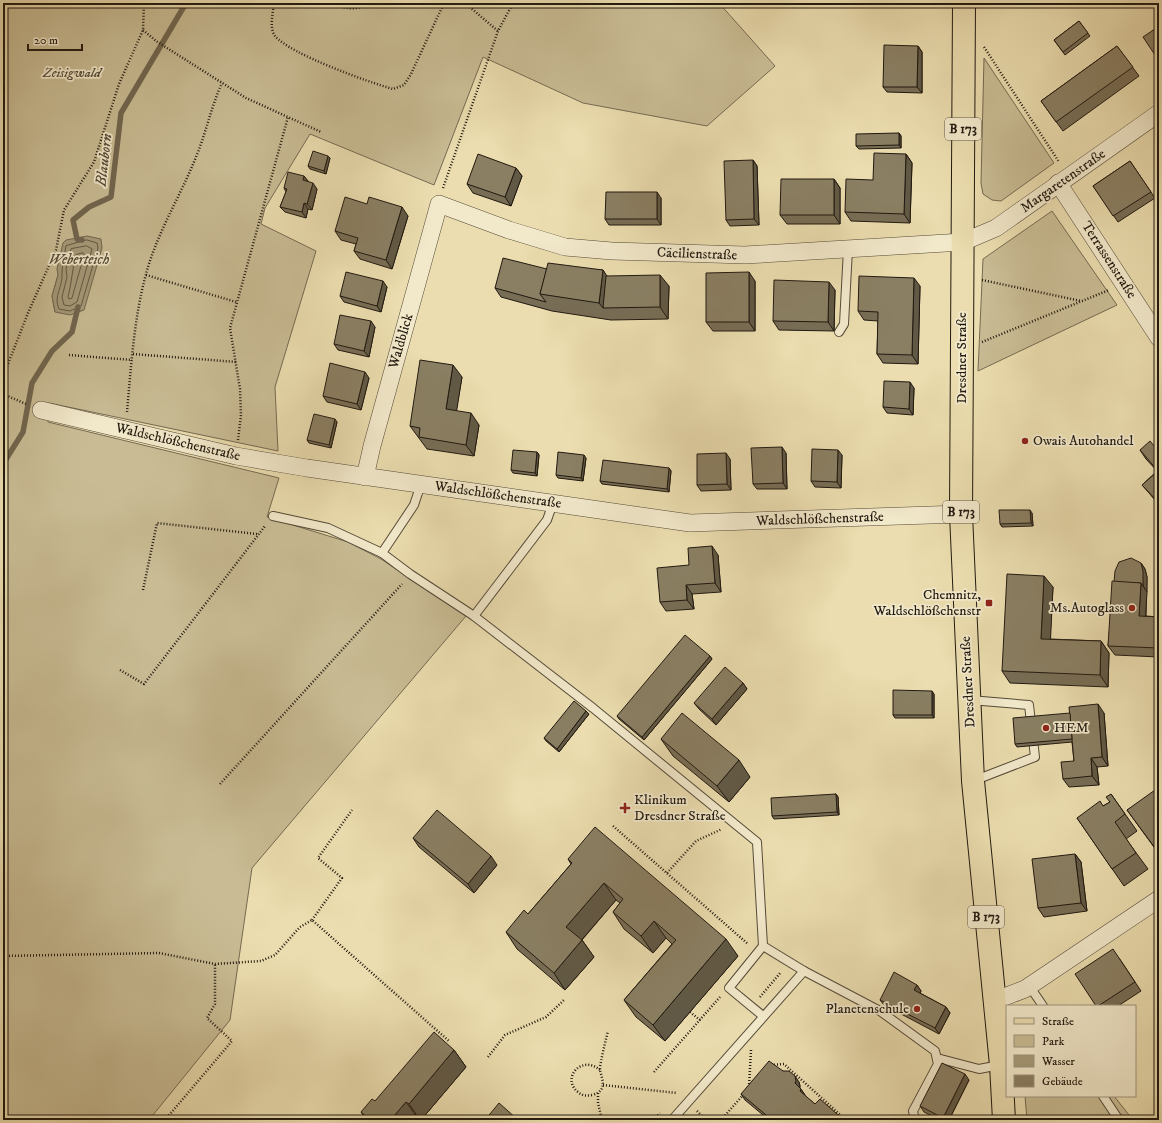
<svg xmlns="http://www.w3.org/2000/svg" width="1162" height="1123" font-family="'IM FELL DW Pica',serif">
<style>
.green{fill:#c9bc94;stroke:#756a52;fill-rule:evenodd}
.water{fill:#a69a79;stroke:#71664f}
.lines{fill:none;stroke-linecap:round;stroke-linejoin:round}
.shore{stroke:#645a44;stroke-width:1}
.stream{stroke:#71664f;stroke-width:5.5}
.lane-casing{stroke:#544a38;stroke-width:10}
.street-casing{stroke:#544a38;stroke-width:18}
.primary-casing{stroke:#211910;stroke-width:24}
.path{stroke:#211910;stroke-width:2.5;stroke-dasharray:1 2;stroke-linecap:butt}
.lane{stroke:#f2e9cb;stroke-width:8}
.street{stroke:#f2e9cb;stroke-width:17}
.primary{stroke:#ebddaf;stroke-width:22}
.wall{fill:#776d55;stroke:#211910}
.shaded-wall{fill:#615945;stroke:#211910}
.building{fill:#8a7f63;stroke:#211910}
.poi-dot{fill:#8f2418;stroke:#f2e9cb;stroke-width:1.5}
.labels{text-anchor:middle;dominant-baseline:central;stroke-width:3.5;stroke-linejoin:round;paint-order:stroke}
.shield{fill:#f2e9cb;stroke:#605748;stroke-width:1}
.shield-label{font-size:13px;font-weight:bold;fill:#211910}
.park-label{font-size:14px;font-style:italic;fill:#534a38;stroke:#f2e9cb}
.street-label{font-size:14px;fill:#211910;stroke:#f2e9cb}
.poi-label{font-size:14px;fill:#211910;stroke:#f2e9cb;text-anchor:start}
.water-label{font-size:15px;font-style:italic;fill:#564d3a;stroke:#f2e9cb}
</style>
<rect width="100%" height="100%" fill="#ebddaf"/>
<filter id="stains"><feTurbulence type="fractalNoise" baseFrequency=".005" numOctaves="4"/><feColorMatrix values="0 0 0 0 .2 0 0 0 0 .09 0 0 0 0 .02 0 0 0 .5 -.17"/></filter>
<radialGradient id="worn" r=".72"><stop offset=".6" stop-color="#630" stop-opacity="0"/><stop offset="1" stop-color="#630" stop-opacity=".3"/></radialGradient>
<!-- green -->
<g class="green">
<path d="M3,3H719L775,66L707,126L583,103L483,57L434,185L310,134L265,208L261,224L316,251L275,387L278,451L49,403L48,422L279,478L267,517L348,542L381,559L466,616L252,868L230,1020L149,1120H3ZM58,275L55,312L52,296Z"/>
<path d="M984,58L1054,163L1001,201L992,200L983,194L981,183Z"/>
<path d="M1052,211L1117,305L978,371L983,259Z"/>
<path d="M1025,1096H1114L1133,1120H1027Z"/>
</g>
<!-- water -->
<path class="water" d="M87,236L101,239L102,248L84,310L70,315L55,312L52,296L58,275L57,269L63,243L66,240Z"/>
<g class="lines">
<!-- shore -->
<g class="shore">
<path d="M87,240L97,243L98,248L81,306L70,311L59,309C53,296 63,287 62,274C62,265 64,256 66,246Z"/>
<path d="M87,246L92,249L77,302L70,306L64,305L62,297L67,277L66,269L71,249Z"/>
<path d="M83,253L84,255L72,298L69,299L68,297C72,282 72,269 76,255Z"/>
</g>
<!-- stream -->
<g class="stream">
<path d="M82,240L77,239L73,220L89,207L111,197L121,113L186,3"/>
<path d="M3,464L23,432L32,383L52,351L72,332L78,307"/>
</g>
<defs>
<g id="lane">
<path d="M839,332L844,324L848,249"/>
<path d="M421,484L414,505L382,553L410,574L474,616L547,520L553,503"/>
<path d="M273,516L328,528L382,553"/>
<path d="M474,616L593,708L757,842L763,946"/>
<path d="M970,700L1029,705L1035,757L973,781"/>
<path d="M1030,987L1043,1006"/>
<path d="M763,1016L729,988L763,946L804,971L880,1011L935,1051L938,1064L913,1111L915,1120"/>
<path d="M937,1058L979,1069L1000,1065"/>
<path d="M1103,1096L1119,1120"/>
<path d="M672,1120L804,971"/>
</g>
<g id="street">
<path d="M1058,183L1159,338"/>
<path d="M41,410L236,456L307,468L690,523L961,514"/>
<path d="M365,477L372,446L439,204L509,230L565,247L612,251L745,255L963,242L996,228L1159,113"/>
<path d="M994,1001L1025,989L1159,899"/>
</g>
<path id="primary" d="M964,3L961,514L973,781L1001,1065L1004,1120"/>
</defs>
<!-- lane casing -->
<use href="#lane" class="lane-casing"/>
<!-- street casing -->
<use href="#street" class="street-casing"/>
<!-- primary casing -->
<use href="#primary" class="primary-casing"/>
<!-- path -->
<g class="path">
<path d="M274,3C273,13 269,28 275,36C290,54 368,82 393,89L404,85L411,74L444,3"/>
<path d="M336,3C345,11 361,9 371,3"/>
<path d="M465,3L498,31"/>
<path d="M143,30L156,41L246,98L321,132"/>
<path d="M984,47L1059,162"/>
<path d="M443,188L498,31L513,3"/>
<path d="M146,275L236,302"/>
<path d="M982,280L1081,301"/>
<path d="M982,342L1109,290"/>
<path d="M133,354L237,362"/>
<path d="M69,355L132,360"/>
<path d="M3,384L6,369L28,313L56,250L64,210L94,162L119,84L143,30L144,3"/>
<path d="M3,394L26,404"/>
<path d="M127,412C131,367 134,318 146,274C157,233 180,197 196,157C206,133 211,107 222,83"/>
<path d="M238,440L241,415L240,389L230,328L288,117"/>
<path d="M143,590L157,523L257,534"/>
<path d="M120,670L144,684L265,526"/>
<path d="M220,784L402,584"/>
<path d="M613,826L748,944"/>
<path d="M667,873L696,841L722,829"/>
<path d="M312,920L342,878L318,858L352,810"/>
<path d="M3,956L159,953L215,964L261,961L275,955L300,927L312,920L450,1042"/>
<path d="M760,997L781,972"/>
<path d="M690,1012L700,1020"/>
<path d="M488,1057L505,1035L546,1017L564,1000"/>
<path d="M771,1065L784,1064L846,1120"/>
<path d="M600,1070C581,1054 561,1079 578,1092C582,1096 587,1096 592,1095C611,1090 599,1075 600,1067C602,1055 605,1043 608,1031"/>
<path d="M654,1072L720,997"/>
<path d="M603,1085L677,1093"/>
<path d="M749,1087L751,1050"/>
<path d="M598,1093V1103L602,1120"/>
<path d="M697,1111L706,1120"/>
<path d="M165,1120L232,1041L207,1018L215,1004V964"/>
<path d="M654,1120L660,1113"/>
<path d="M721,1120L744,1094"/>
</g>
<!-- lane -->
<use href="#lane" class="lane"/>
<!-- street -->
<use href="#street" class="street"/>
<!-- primary -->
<use href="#primary" class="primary"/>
</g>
<!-- wall -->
<g class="wall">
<path d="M1079,21L1090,36L1065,55L1054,40Z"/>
<path d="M918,46L922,52V93L887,92L883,87Z"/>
<path d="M1117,46L1139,76L1063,131L1041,101Z"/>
<path d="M899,133L901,136V148L859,149L856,146Z"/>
<path d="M906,154L912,163L910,223L851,221L845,212L873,180Z"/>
<path d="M330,158L326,174L310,169L308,166Z"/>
<path d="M753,160L757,166L759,225L730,226L726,220Z"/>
<path d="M1130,161L1155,198L1118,222L1093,186Z"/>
<path d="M516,168L522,176L511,206L473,193L467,184Z"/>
<path d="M304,176L308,182L317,189L312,210L308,209L306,218L285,212L280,207L286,192L284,188Z"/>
<path d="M834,179L840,188V224H787L780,215Z"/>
<path d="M661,198V225H609L605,219Z"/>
<path d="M408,216L392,269L360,259L354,251L356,244L341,240L335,231Z"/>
<path d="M547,269L603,270L606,276L669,286L668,319L611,320L552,311L501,297L495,288Z"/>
<path d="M755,281V331H713L706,322Z"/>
<path d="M920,286L918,364L883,363L877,354L878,321L864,320L858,311Z"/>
<path d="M387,287L381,312L344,302L340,296Z"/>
<path d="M835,290L834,331L779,330L773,321Z"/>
<path d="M375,327L369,357L338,350L334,344Z"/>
<path d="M462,377L456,411L479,425L474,456L427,449L410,426Z"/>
<path d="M369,378L361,410L327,402L323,396Z"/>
<path d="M914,388L913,415L887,413L883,407Z"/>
<path d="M337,422L331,448L309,443L307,440Z"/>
<path d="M1140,450L1159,452V505L1149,493L1142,485L1157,471L1146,459Z"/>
<path d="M537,452L539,455L537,476L513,473L511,470Z"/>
<path d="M786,453L787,489H757L753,484Z"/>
<path d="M842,455L841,488L815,487L811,481Z"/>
<path d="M586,458L583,481L558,478L556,475Z"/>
<path d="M730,459L731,490L701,491L697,485Z"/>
<path d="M669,468L671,471L669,492L602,484L600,481Z"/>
<path d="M1032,513L1033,526L1002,527L1000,524Z"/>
<path d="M718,555L721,592L692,594L694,609L666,611L660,602L689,565Z"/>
<path d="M1141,563L1145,569L1147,577L1146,616L1159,617V657L1115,655L1108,646L1114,582Z"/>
<path d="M1053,587L1050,639L1101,641L1109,653L1108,687L1010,683L1002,671Z"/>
<path d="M710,656L712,659L644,740L619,719L617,716Z"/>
<path d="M743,683L747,689L716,725L699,709L694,703Z"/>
<path d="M934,694V718H895L893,715Z"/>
<path d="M1104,713L1108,766L1097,767L1099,785L1069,787L1063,779L1074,761L1072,742L1017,747L1015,744Z"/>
<path d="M589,714L559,752L546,741L544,738Z"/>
<path d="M661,739L750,777L729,802L673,756Z"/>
<path d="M1159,793V854L1127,810Z"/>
<path d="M836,794L838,797L839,815L774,819L772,816Z"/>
<path d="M1111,794L1137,831L1126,839L1148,869L1124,886L1077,818L1103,806L1110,802Z"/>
<path d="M413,838L497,865L474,893L419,847Z"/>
<path d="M1075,854L1081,862L1087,911L1044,917L1038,908Z"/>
<path d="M568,859L738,956L665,1041L636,1017L624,1000L672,944L666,938L653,953L624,929L613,912L620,903L616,900L582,940L594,957L565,990L517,949L506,932L528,914L571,864Z"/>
<path d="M1119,958L1141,991L1118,1006H1096Z"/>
<path d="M917,985L921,991L920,993L946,1007L950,1013L939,1034L884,1005L880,1000Z"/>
<path d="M454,1050L466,1067L421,1120L418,1118L416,1120H366L361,1112L375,1101Z"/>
<path d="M783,1071L799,1082L800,1086V1088L805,1095V1096L815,1104L844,1120H769L745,1100L741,1094Z"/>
<path d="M969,1080L949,1120H940L924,1112L920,1106Z"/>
</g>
<!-- shaded-wall -->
<g class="shaded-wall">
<path d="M918,46L922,52V93L917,87Z"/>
<path d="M899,133L901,136V148L899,145Z"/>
<path d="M906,154L912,163L910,223L904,214Z"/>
<path d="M328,156L330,158L326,174L324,171Z"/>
<path d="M753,160L757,166L759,225L754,219Z"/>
<path d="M516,168L522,176L511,206L505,197Z"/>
<path d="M304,176L309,182L303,180Z"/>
<path d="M834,179L840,188V224L834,215Z"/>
<path d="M313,183L317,189L312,210L307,204Z"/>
<path d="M657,192L661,198V225L657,219Z"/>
<path d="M304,203L308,209L306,218L302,212Z"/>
<path d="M402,207L408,216L392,269L386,260Z"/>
<path d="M603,270L614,287L603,308L599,303Z"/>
<path d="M749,272L755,281V331L749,322Z"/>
<path d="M660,275L669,286L668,319L660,307Z"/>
<path d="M914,278L920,286L918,364L912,355Z"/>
<path d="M383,281L387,287L381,312L377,306Z"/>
<path d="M829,282L835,290L834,331L828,322Z"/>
<path d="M371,321L375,327L369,357L364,351Z"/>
<path d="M453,365L462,377L455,421L446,409Z"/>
<path d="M365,372L369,378L361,410L357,404Z"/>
<path d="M910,382L914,388L913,415L909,409Z"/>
<path d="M471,413L479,425L474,456L466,445Z"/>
<path d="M335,419L337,422L331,448L329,445Z"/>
<path d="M782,447L786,453L787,489L783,483Z"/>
<path d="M838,450L842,455L841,488L837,482Z"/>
<path d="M537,452L539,455L537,476L535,473Z"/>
<path d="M726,453L730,459L731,490L727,484Z"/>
<path d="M584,455L586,458L583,481L581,478Z"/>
<path d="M669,468L671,471L669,492L667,489Z"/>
<path d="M1030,510L1032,513L1033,526L1031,523Z"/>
<path d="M712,546L718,555L721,592L715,583Z"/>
<path d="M1141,563L1145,569L1147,577V592L1143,586Z"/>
<path d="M1044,576L1053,587L1050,650L1041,639Z"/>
<path d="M1141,583L1147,592L1145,625L1139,616Z"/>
<path d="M686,585L692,594L694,609L687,600Z"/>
<path d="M1101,641L1109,653L1108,687L1100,675Z"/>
<path d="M710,656L712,659L644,740L642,737Z"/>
<path d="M743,683L747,689L716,725L712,719Z"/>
<path d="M932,691L934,694V718L932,715Z"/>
<path d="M1098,704L1104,713L1108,766L1102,757Z"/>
<path d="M586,711L589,714L559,752L557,749Z"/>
<path d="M1091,758L1097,767L1099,785L1092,776Z"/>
<path d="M739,760L750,777L729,802L717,786Z"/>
<path d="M836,794L838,797L839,815L837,812Z"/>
<path d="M1075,854L1081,862L1087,911L1081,903Z"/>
<path d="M491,856L497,865L474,893L468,884Z"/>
<path d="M604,883L616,900L578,944L566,927Z"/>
<path d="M654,921L666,938L653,953L641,936Z"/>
<path d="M726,939L738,956L665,1041L653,1025Z"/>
<path d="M582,940L594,957L565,990L554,973Z"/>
<path d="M917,985L921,991L919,996L914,990Z"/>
<path d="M946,1007L950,1013L939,1034L935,1028Z"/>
<path d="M454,1050L466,1067L421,1120H420L409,1104Z"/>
<path d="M965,1074L969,1080L949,1120H945L943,1118Z"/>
<path d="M795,1076L799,1082L800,1086L799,1089L795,1083Z"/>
<path d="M801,1089L805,1095L804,1097L800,1091Z"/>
<path d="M406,1102L418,1118L416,1120H395L393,1117Z"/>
</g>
<!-- building -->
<g class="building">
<path d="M1079,21L1088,33L1063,52L1054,40Z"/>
<path d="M1159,26V61L1143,37Z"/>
<path d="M884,45L918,46L917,87H883Z"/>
<path d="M1117,46L1133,67L1056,122L1041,101Z"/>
<path d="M899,133V145L856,146V134Z"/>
<path d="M313,151L328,156L324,171L308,166Z"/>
<path d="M874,153L906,154L904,214L845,212L846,179L873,180Z"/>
<path d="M478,154L516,168L505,197L467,184Z"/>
<path d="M753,160L754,219L726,220L724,161Z"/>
<path d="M1130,161L1151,192L1113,216L1093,186Z"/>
<path d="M288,172L304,176L303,180L313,183L307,204L304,203L302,212L280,207L287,189L284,188Z"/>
<path d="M781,179H834V215H780Z"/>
<path d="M606,192H657V219H605Z"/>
<path d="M345,197L367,204L369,197L402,207L386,260L354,251L358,238L335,231Z"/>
<path d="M503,258L547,269L540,294L546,302L495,288Z"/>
<path d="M548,263L603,270L599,303L540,294Z"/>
<path d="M346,272L383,281L377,306L340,296Z"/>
<path d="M749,272V322H706V273Z"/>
<path d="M660,275V307L603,308L606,276Z"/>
<path d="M859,276L914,278L912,355L877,354L878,312L858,311Z"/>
<path d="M774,280L829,282L828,322L773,321Z"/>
<path d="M340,315L371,321L364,351L334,344Z"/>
<path d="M420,360L453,365L446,409L471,413L466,445L419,437L420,428L410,426Z"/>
<path d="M330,363L365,372L357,404L323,396Z"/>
<path d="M884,381L910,382L909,409L883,407Z"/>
<path d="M314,414L335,419L329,445L307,440Z"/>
<path d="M1150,441L1159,452V503L1142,485L1158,471L1140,450Z"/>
<path d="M782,447L783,483L753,484L751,448Z"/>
<path d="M812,449L838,450L837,482L811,481Z"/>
<path d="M513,450L537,452L535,473L511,470Z"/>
<path d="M558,452L584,455L581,478L556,475Z"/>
<path d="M726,453L727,484L697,485V454Z"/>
<path d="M603,460L669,468L667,489L600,481Z"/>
<path d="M999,510H1030L1031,523L1000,524Z"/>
<path d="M712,546L715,583L686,585L687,600L660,602L657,568L689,565L688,548Z"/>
<path d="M1131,558L1141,563L1143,571V586L1141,583L1114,582L1115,571L1119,562Z"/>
<path d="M1007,574L1044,576L1041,639L1101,641L1100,675L1002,671Z"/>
<path d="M1112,581L1141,583L1139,616L1159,617V648L1108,646Z"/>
<path d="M685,635L710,656L642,737L617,716Z"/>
<path d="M725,667L743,683L712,719L694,703Z"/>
<path d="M893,690L932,691V715H893Z"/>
<path d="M574,701L586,711L557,749L544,738Z"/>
<path d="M1098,704L1102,757L1091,758L1092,776L1063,779L1061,762L1074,761L1069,707Z"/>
<path d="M682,713L739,760L717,786L661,739Z"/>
<path d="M1070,713L1072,739L1015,744L1013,718Z"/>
<path d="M1155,790L1158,794L1159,793V845L1155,848L1127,810Z"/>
<path d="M836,794L837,812L772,816L771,798Z"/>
<path d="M1111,794L1125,814L1115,822L1136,853L1112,869L1077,818L1100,801L1103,806L1110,802L1106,797Z"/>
<path d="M437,810L491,856L468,884L413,838Z"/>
<path d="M595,827L726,939L653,1025L624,1000L676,940L654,921L641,936L613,912L623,899L604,883L566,927L582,940L554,973L506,932L524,910L528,914L572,863L568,859Z"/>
<path d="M1075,854L1081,903L1038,908L1032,859Z"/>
<path d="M1113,949L1135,982L1098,1006H1096L1075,974Z"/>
<path d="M894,972L917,985L914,990L946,1007L935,1028L880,1000Z"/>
<path d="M434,1032L454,1050L409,1104L406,1102L393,1117L396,1120H370L361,1112L372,1099L375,1101Z"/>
<path d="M769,1061L783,1071H789L795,1076L796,1081L795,1083L801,1089L800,1091L815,1104L820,1099L844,1120H772L741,1094Z"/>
<path d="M942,1063L965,1074L943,1118L920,1106Z"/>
<path d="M499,1103L517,1119L516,1120H485Z"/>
</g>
<!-- markers -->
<g class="poi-dot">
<circle cx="1025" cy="441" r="4"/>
<rect x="985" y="599" width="8" height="8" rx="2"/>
<circle cx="1132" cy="608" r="4"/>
<circle cx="1046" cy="728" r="4"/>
<path d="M623 802h4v4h4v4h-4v4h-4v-4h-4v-4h4z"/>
<circle cx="917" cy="1009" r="4"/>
</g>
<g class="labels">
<!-- shield labels -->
<g class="shield">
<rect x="945" y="118" width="36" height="22" rx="3"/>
<rect x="943" y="501" width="36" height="22" rx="3"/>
<rect x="968" y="906" width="36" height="22" rx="3"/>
</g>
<g class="shield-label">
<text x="963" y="129">B 173</text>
<text x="961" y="512">B 173</text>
<text x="986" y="917">B 173</text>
</g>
<!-- park labels -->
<g class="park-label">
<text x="72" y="73">Zeisigwald</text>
</g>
<!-- street labels -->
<g class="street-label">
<text transform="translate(1063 181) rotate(-35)">Margaretenstraße</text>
<text transform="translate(697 254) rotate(2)">Cäcilienstraße</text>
<text transform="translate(1109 260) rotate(57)">Terrassenstraße</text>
<text transform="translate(401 341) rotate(-74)">Waldblick</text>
<text transform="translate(962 358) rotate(-90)">Dresdner Straße</text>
<text transform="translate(178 442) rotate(13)">Waldschlößchenstraße</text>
<text transform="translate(498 495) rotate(8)">Waldschlößchenstraße</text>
<text transform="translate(820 519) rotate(-2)">Waldschlößchenstraße</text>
<text transform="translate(968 682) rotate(-93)">Dresdner Straße</text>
</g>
<!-- poi labels -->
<g class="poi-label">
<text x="1033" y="441">Owais Autohandel</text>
<text x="981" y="595" text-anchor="end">Chemnitz,<tspan x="981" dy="16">Waldschlößchenstr</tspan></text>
<text x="1124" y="608" text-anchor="end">Ms.Autoglass</text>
<text x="1054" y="728">HEM</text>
<text x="634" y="800">Klinikum<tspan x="634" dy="16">Dresdner Straße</tspan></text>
<text x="909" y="1009" text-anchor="end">Planetenschule</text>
</g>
<!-- water labels -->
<g class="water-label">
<text transform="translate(104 160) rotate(-83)">Blauborn</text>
<text x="79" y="259">Weberteich</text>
</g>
</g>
<!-- margin -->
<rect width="1162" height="1123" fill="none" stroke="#ebddaf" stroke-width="16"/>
<rect x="4" y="4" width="1154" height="1115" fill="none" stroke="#211910" stroke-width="2"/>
<rect x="8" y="8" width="1146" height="1107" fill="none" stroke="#211910"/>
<!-- legend -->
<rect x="1006" y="1005" width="130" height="92" fill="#f2e9cb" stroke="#9e9680"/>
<rect x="1014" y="1018" width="20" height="6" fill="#ebddaf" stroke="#9e9680"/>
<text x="1042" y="1025" font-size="12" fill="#211910">Straße</text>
<rect x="1014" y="1035" width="20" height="12" fill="#c9bc94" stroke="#9e9680"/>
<text x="1042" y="1045" font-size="12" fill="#211910">Park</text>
<rect x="1014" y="1055" width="20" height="12" fill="#a69a79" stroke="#9e9680"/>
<text x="1042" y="1065" font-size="12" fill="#211910">Wasser</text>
<rect x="1014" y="1075" width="20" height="12" fill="#8a7f63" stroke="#9e9680"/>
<text x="1042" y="1085" font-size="12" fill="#211910">Gebäude</text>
<!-- scale -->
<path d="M28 44v6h54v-6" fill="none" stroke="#211910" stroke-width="2"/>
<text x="34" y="44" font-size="12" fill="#211910" stroke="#f2e9cb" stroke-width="3" paint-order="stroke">20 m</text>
<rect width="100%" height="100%" filter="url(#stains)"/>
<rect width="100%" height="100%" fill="url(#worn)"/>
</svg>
